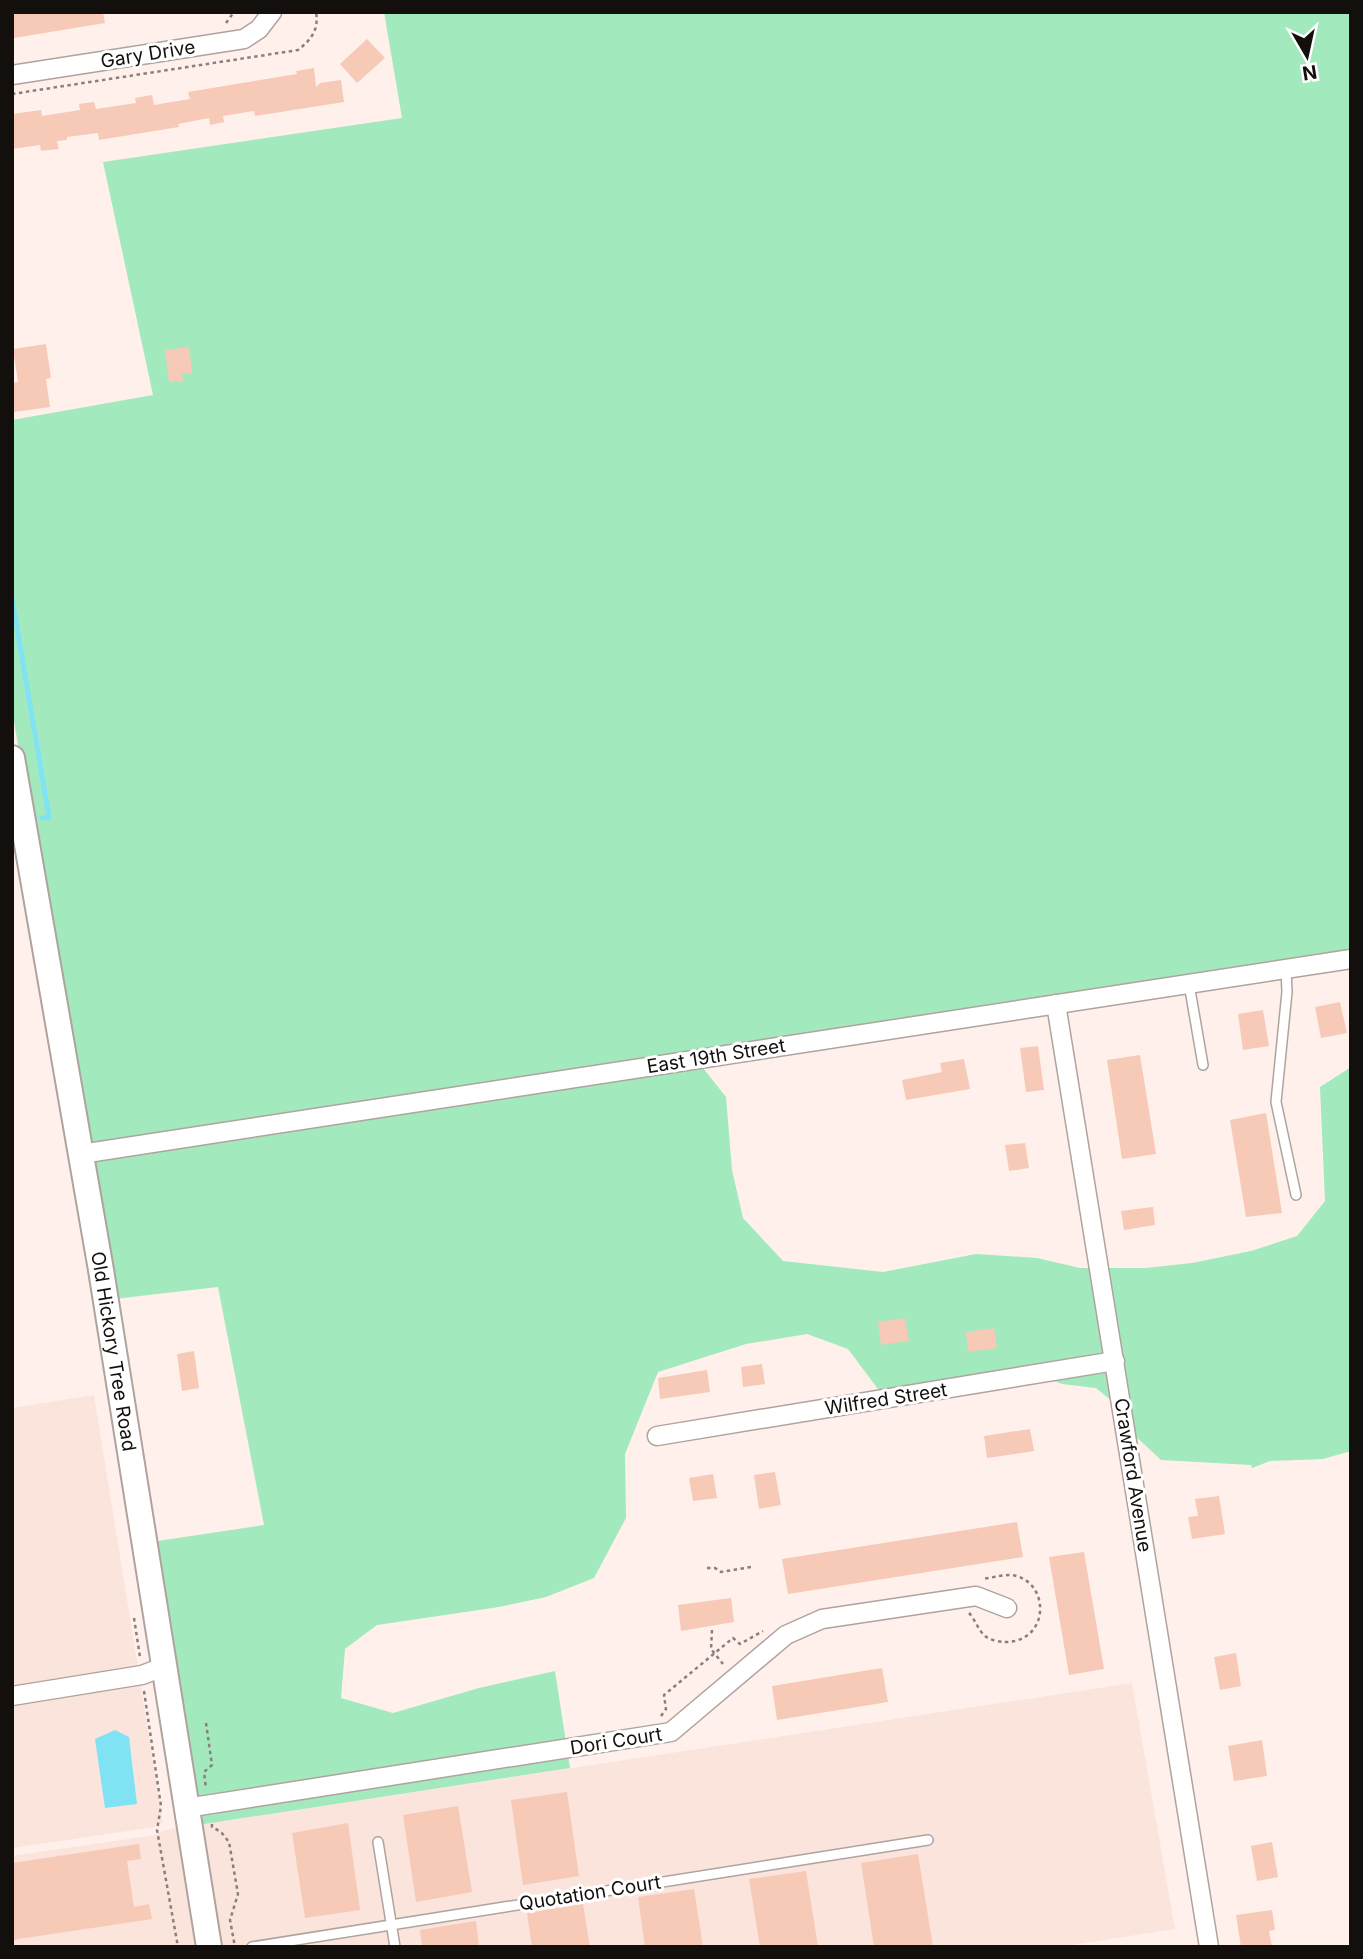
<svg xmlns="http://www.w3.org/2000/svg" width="1363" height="1959" font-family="Inter,sans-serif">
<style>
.built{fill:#fae4db}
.green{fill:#a2e9be}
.water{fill:#80e3f4}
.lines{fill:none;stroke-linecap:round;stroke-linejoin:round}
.stream{stroke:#80e3f4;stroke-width:5}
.building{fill:#f7c9b7}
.lane-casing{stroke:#b0a39e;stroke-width:12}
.street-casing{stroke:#b0a39e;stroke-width:21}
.secondary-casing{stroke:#b0a39e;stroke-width:28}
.path{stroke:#897f7c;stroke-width:2.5;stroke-dasharray:3.5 3.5;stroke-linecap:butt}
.lane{stroke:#fff;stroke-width:9}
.street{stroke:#fff;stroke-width:18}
.secondary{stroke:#fff;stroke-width:24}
.labels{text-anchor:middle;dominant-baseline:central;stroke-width:6;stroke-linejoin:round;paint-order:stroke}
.street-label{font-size:19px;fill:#130f0d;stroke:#fff}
</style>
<rect width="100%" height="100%" fill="#fff0eb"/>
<!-- built -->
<g class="built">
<path d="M94,1395L163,1823L155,1824V1827L12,1848V1408Z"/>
<path d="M1132,1683L1175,1929L1059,1947H217L198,1825Z"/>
<path d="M181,1827L201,1947H12V1856L156,1835L162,1831Z"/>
</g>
<!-- green -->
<path class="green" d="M384,12H1351V966L703,1068L726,1097L732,1170L743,1218L783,1261L883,1272L976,1254L1037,1258L1080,1268H1146L1192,1263L1251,1251L1297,1236L1325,1201L1320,1087L1351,1067V1451L1323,1459L1270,1461L1252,1468L1251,1465L1161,1460L1130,1431L1118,1406L1096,1388L1062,1384L1037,1375L917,1400L878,1389L848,1349L807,1334L746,1344L658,1372L625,1454L626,1518L594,1578L546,1597L499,1607L377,1625L345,1649L341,1698L393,1713L479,1688L555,1671L570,1768L198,1825L151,1542L264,1525L218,1287L114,1299L12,710V420L153,395L103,162L402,118Z"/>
<!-- water -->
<path class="water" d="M115,1730L129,1737L137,1804L105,1808L95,1739Z"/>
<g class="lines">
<!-- stream -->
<path class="stream" d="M12,598L49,817L42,818"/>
</g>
<!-- building -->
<g class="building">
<path d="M12,12H103L105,23L14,38Z"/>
<path d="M367,39L385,58L357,83L340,64Z"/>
<path d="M314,68L316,87L320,83L341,80L344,102L255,116L254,111L223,116L224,122L210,125L209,118L178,124L179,127L99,140L98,133L67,137V140L57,141L59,149L41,151L40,145L12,149V114L41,110L42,116L80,110L79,104L94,102L96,109L136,103L135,98L152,95L154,105L190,99L188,92L297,74L296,71Z"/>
<path d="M46,344L51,378L46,379L50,407L14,412L12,383L18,382L13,349Z"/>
<path d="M189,347L192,373L182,374L183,381L169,382L165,350Z"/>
<path d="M1340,1002L1347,1033L1321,1038L1315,1007Z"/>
<path d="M1263,1010L1269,1046L1243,1050L1238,1014Z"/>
<path d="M1038,1046L1044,1090L1026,1092L1020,1048Z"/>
<path d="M1140,1055L1156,1154L1122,1159L1107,1060Z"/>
<path d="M964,1059L970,1089L906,1100L902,1080L942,1072L940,1063Z"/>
<path d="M1266,1113L1282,1213L1246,1217L1230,1120Z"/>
<path d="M1025,1143L1029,1168L1009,1171L1005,1145Z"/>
<path d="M1153,1207L1155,1225L1124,1230L1121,1211Z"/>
<path d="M905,1318L909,1341L881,1345L878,1322Z"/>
<path d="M994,1328L997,1348L968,1352L966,1332Z"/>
<path d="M194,1351L199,1388L182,1391L177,1354Z"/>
<path d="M762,1364L765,1384L743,1387L741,1367Z"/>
<path d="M707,1370L710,1392L660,1399L658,1378Z"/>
<path d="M1030,1429L1034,1451L987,1458L984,1436Z"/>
<path d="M775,1472L781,1505L759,1509L754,1475Z"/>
<path d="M713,1474L717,1498L693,1501L689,1478Z"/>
<path d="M1219,1496L1225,1534L1192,1539L1188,1517L1198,1516L1195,1499Z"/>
<path d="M1017,1522L1023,1557L788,1594L782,1559Z"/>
<path d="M1084,1552L1104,1669L1069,1675L1049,1557Z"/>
<path d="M731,1598L734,1622L681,1631L678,1605Z"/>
<path d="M1236,1653L1241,1686L1220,1690L1214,1657Z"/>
<path d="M882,1668L888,1702L777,1720L772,1686Z"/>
<path d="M1262,1740L1267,1776L1234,1781L1228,1746Z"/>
<path d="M567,1792L579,1876L523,1885L511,1800Z"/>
<path d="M458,1806L472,1892L416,1902L403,1815Z"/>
<path d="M348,1823L360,1910L305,1918L292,1833Z"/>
<path d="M1272,1842L1278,1877L1257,1881L1251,1846Z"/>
<path d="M139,1844L141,1859L127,1861L134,1907L149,1904L152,1919L12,1940V1863Z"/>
<path d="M918,1854L933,1947H874L861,1863Z"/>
<path d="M806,1871L818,1947H760L749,1879Z"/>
<path d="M694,1889L703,1947H645L638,1897Z"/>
<path d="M583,1904L590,1947H532L527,1913Z"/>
<path d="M1272,1910L1275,1930L1269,1931L1272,1947H1241L1236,1915Z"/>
<path d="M476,1921L479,1947H422L420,1930Z"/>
</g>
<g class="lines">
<defs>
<g id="lane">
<path d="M1286,969L1287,992L1276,1102L1296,1195"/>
<path d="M1189,984L1203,1065"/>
<path d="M378,1842L395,1947"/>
<path d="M252,1947L928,1840"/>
</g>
<g id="street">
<path d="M12,75L244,39L259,29L272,12"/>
<path d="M1056,1004L1209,1947"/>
<path d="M81,1154L1351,959"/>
<path d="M657,1436L1115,1361"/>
<path d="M12,1696L142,1675L163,1667"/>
<path d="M186,1808L671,1732L786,1635L822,1619L976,1596L1007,1608"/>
</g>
<g id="secondary">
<path id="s1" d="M12,758L101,1270L209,1947"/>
</g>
</defs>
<!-- lane casing -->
<use href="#lane" class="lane-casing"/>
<!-- street casing -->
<use href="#street" class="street-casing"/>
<!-- secondary casing -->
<use href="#secondary" class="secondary-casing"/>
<!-- path -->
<g class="path">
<path d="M226,23L234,12"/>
<path d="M12,94L298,50C311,40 319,30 316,12"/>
<path d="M707,1568H715L721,1572L751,1567"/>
<path d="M969,1613C975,1619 978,1630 985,1636C990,1640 999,1642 1005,1642C1052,1642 1050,1578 1010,1575C1001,1575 991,1578 982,1579"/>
<path d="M134,1618L140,1657"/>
<path d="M712,1630L711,1649L723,1664"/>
<path d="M144,1691L161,1806L157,1830L178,1947"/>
<path d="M661,1716L666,1709L664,1695L733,1638L740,1644L763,1631"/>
<path d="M206,1723L212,1765L204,1772L206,1789"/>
<path d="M212,1824V1827L221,1832L229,1842L238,1894L230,1920L235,1947"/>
</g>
<!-- lane -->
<use href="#lane" class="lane"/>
<!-- street -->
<use href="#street" class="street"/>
<!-- secondary -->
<use href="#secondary" class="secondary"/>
</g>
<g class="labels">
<!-- street labels -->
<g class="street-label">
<text transform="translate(148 54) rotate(-9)">Gary Drive</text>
<text transform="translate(716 1056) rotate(-9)">East 19th Street</text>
<text stroke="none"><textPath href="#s1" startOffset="602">Old Hickory Tree Road</textPath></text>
<text transform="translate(886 1399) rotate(-9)">Wilfred Street</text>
<text transform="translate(1133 1475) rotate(81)">Crawford Avenue</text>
<text transform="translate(616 1741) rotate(-9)">Dori Court</text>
<text transform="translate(590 1893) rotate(-9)">Quotation Court</text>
</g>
</g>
<!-- border -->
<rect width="1363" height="1959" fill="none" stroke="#130f0d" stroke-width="28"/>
<!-- north arrow -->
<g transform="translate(1307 56) rotate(171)" stroke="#ffffff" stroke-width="5" paint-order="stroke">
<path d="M0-5L12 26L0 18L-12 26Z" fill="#130f0d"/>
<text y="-10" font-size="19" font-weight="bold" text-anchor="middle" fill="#130f0d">N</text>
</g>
</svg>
